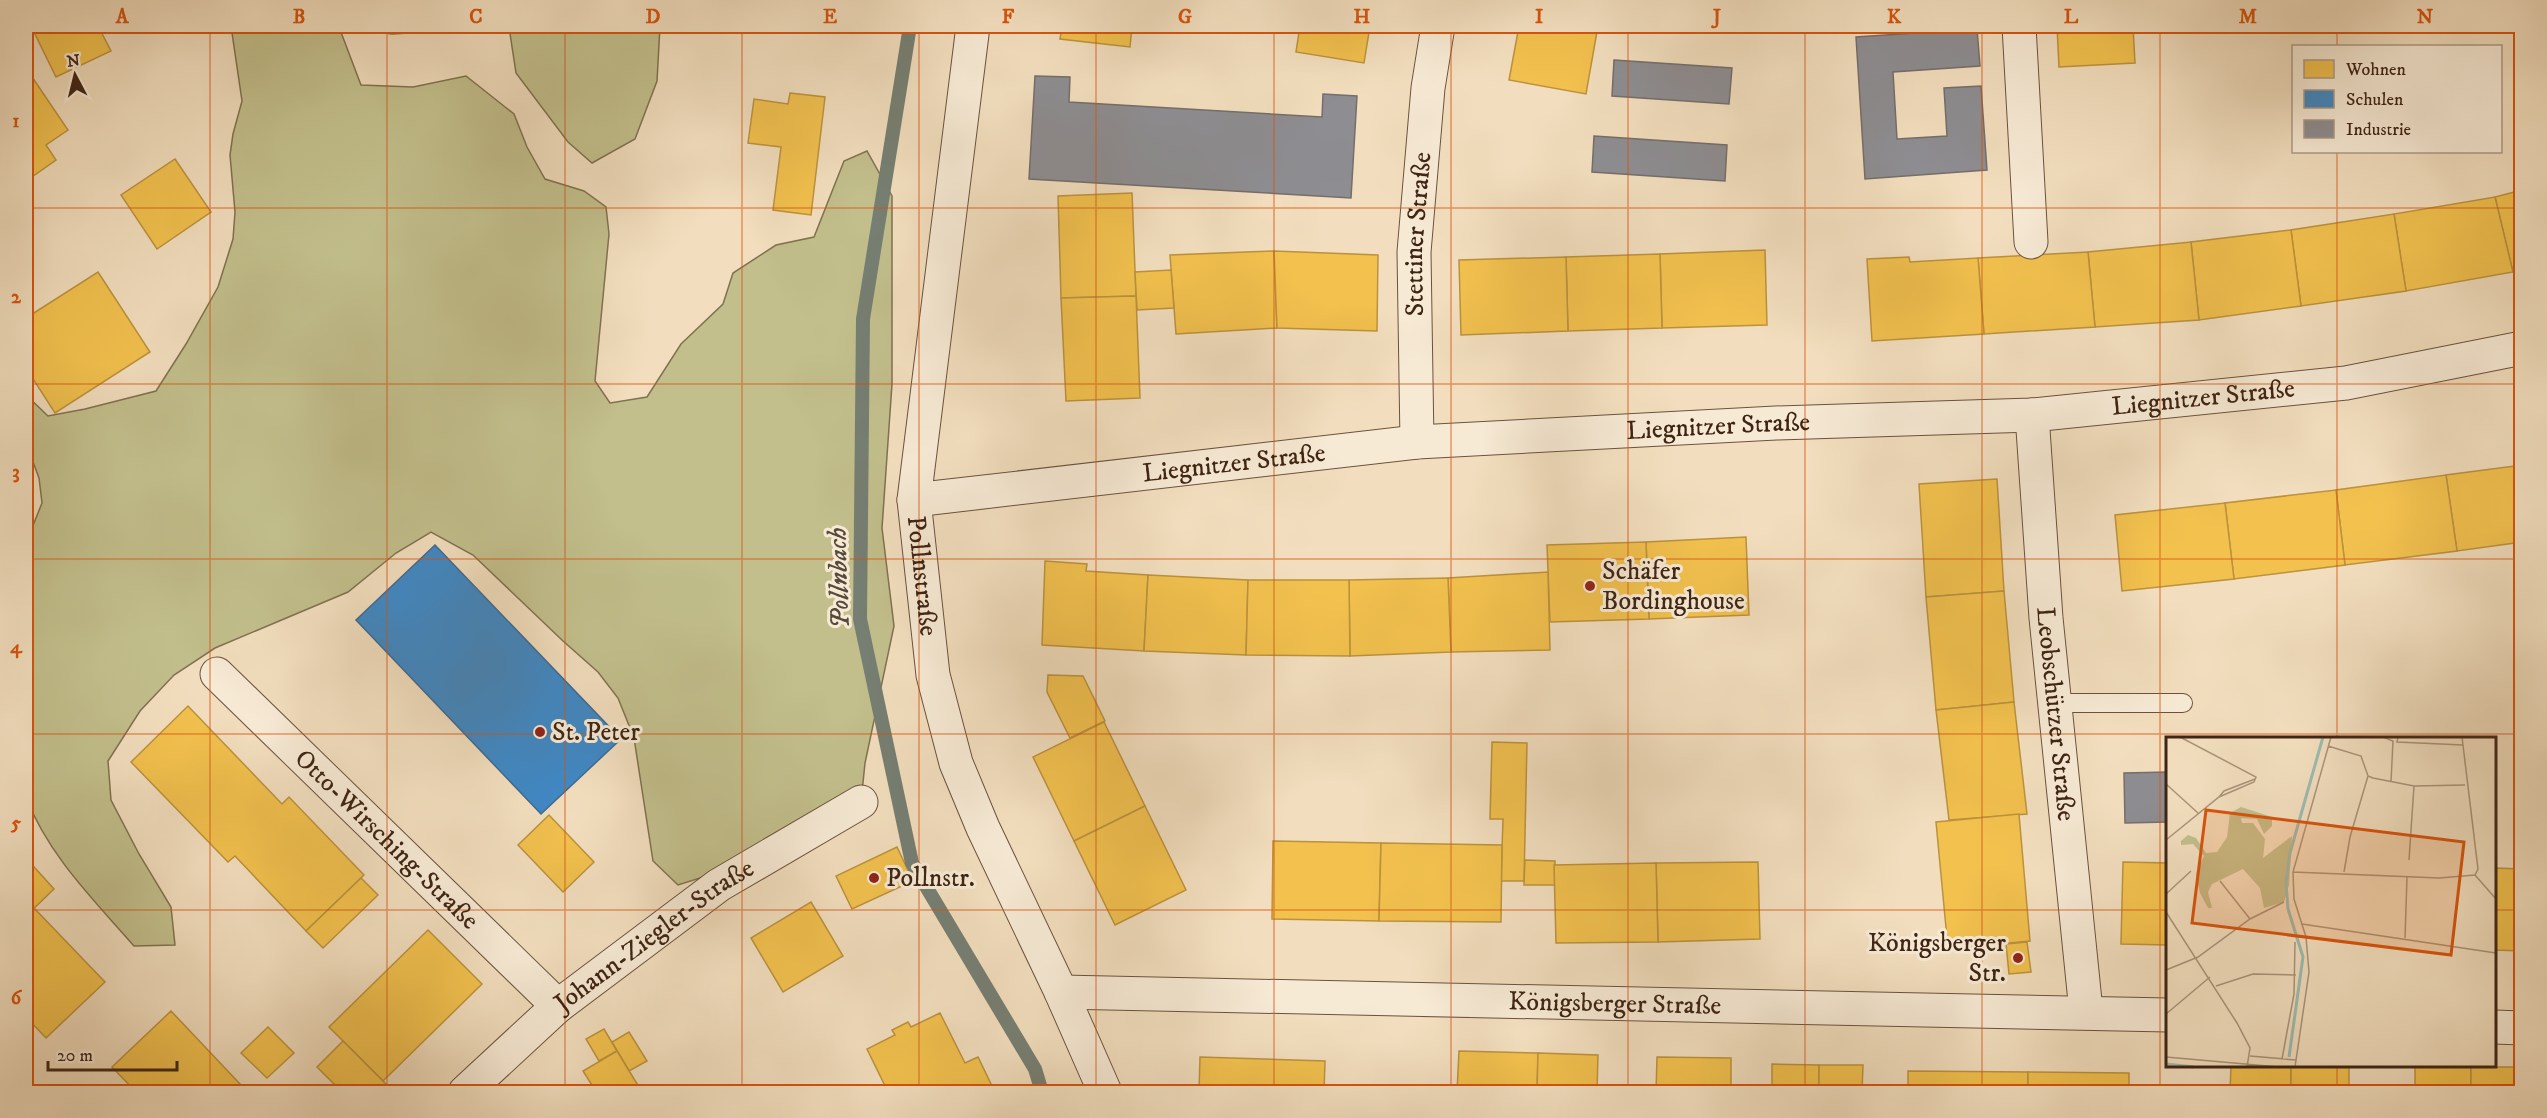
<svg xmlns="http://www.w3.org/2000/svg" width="2547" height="1118" font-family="'IM FELL DW Pica',serif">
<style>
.green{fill:#c2bf8c;stroke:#807250;stroke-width:1.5}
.homes{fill:#f2c14e;stroke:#bc923d;stroke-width:1.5}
.schools{fill:#3f88c5;stroke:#3f6a90;stroke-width:1.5}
.industry{fill:#8d8d92;stroke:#756e6c;stroke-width:1.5}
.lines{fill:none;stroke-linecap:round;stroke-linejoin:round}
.stream{stroke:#767f73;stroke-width:14}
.lane-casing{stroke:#6b523e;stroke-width:20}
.street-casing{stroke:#6b523e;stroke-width:35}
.lane{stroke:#f7ead5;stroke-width:18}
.street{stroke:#f7ead5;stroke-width:33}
.grid{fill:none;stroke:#d7540d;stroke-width:1.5;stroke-opacity:0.55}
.poi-dot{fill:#8f2418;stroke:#f7ead5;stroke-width:2}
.labels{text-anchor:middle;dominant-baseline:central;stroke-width:6;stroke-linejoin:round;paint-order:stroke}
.street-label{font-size:26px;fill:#3e2414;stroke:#f7ead5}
.poi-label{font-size:26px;fill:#3e2414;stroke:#f7ead5;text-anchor:start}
.water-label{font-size:27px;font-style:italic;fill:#554a3c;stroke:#f7ead5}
.inset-river{fill:none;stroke:#9bbcb2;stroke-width:3}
.inset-road{fill:none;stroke:#aa947a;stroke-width:1.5}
.view{fill:#d7540d;fill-opacity:0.15;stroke:#d7540d;stroke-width:3}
.inset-edge{fill:none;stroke:#3e2414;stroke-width:3}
.neatline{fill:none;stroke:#d7540d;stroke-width:2}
.grid-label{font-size:20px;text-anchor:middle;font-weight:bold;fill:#d7540d}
</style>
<rect width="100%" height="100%" fill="#f2debe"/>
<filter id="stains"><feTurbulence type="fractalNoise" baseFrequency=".00333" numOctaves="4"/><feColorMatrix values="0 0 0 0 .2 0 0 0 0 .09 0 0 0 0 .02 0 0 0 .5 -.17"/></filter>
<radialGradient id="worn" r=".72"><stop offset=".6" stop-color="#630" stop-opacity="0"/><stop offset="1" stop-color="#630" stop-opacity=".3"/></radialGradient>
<!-- green -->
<path class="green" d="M231,26H660L657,81L635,139L592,163L568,142L516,73L509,27L392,34L339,27L361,85L413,87L466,76L514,114L527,147L545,179L584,191L606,207L609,234L595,381L610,403L647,397L681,344L723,304L733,273L776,245L814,237L844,161L867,151L892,196V384L882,528L894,626L865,763L861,802L716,873L678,885L653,861L634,738L618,698L598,672L563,641L473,555L431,532L396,553L348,592L215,648L174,675L140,711L108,761L111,800L139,854L171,907L175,945L134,946C94,900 48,855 26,797V543L42,503L39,478L26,443V395L48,416L85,409L156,391L186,344L218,287L233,239L235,212L230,155L233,134L242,101Z"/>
<!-- homes -->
<g class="homes">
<path d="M31,26H98L111,51L56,77Z"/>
<path d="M1062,26H1132L1130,47L1060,39Z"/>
<path d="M1300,26H1370L1364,63L1296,52Z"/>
<path d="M1519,26H1598L1586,94L1509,80Z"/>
<path d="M2057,26H2133L2135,63L2059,67Z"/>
<path d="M26,68L68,130L46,145L56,160L26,181Z"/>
<path d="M790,93L825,97L811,215L773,210L781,147L748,143L754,99L788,104Z"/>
<path d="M175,159L211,212L157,249L121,195Z"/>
<path d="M2522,190V269L2513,272L2495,197Z"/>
<path d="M1132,193L1136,296L1061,298L1058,196Z"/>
<path d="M2495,197L2513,272L2406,291L2394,214Z"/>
<path d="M2394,214L2406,291L2301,306L2291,230Z"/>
<path d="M2291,230L2301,306L2199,320L2191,242Z"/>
<path d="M2191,242L2199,320L2095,327L2088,252Z"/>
<path d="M1765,250L1767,325L1662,328L1660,254Z"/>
<path d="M1274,251L1277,328L1176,334L1170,255Z"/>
<path d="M1274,251L1378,255L1377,331L1277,328Z"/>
<path d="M2088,252L2095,327L1984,334L1978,258Z"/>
<path d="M1660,254L1662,328L1568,331L1566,257Z"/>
<path d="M1566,257L1568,331L1461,335L1459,260Z"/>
<path d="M1909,257L1910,262L1978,258L1984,334L1872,341L1867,259Z"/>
<path d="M1171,270L1174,308L1137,310L1135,272Z"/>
<path d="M98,272L150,352L55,413L26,368V318Z"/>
<path d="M1136,296L1140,398L1066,401L1061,298Z"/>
<path d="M2522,465V542L2457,551L2446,475Z"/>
<path d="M2446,475L2457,551L2345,565L2336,490Z"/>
<path d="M1997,479L2004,591L1926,597L1919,484Z"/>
<path d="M2336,490L2345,565L2234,579L2225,503Z"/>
<path d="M2225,503L2234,579L2122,591L2115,515Z"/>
<path d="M1746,537L1749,615L1649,619L1646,542Z"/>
<path d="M1646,542L1649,619L1550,622L1547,545Z"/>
<path d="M1045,561L1087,564L1086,571L1148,575L1144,651L1042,645Z"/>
<path d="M1548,572L1550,650L1451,652L1448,578Z"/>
<path d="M1148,575L1248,580L1246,655L1144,651Z"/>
<path d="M1448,578L1451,652L1350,656L1349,580Z"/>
<path d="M1248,580H1349L1350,656L1246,655Z"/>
<path d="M2004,591L2014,702L1936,710L1926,597Z"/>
<path d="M1048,675L1083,676L1105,721L1070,738L1047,692Z"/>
<path d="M2014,702L2027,814L1949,820L1936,710Z"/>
<path d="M188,706L282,804L289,797L364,875L306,931L235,856L228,862L131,762Z"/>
<path d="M1104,722L1145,806L1074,841L1033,757Z"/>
<path d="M1492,742L1527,743L1524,881H1501L1503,819H1490Z"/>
<path d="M1145,806L1186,890L1115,925L1074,841Z"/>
<path d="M2019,814L2030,941L1948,949L1936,822Z"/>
<path d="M549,815L594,862L563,892L518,845Z"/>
<path d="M1273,841L1381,843L1379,921L1272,919Z"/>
<path d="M1381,843L1502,845L1501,922L1379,921Z"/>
<path d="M897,847L913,881L852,909L836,876Z"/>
<path d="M26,858L54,889L26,916Z"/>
<path d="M1525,860L1555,861V885H1524Z"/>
<path d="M1758,862L1760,939L1658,942L1656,863Z"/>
<path d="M2123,862L2168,863V945L2121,944Z"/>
<path d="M1656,863L1658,942L1556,943L1554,865Z"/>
<path d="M2494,868L2522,869V951L2494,950Z"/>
<path d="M361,878L378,895L323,948L306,931Z"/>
<path d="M811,902L843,956L783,992L751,938Z"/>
<path d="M34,908L105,982L46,1038L26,1017V916Z"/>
<path d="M428,930L482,984L383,1081L329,1027Z"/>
<path d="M2027,942L2031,972L2009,974L2006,944Z"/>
<path d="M171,1011L240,1084L231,1092H136L112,1067Z"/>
<path d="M940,1013L965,1063L978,1057L992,1086L980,1092H888L867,1049L895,1035L892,1030L908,1022L911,1027Z"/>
<path d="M268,1027L294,1053L267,1078L241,1053Z"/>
<path d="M604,1029L617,1051L599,1061L586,1039Z"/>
<path d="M629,1032L647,1061L629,1071L612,1042Z"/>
<path d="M343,1041L394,1092H342L317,1067Z"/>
<path d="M617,1051L639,1087L630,1092H601L598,1088L595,1090L583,1071Z"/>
<path d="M1459,1051L1538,1053L1537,1092H1457Z"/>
<path d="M1538,1053L1598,1055L1597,1091L1537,1090Z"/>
<path d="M1200,1057L1325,1061L1324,1092H1199Z"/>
<path d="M1657,1057L1731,1058V1092H1656Z"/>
<path d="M1772,1064L1819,1065V1092H1772Z"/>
<path d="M1819,1065H1863L1862,1092H1819Z"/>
<path d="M2231,1066L2291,1067V1092H2230Z"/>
<path d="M2415,1066L2471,1067V1092H2415Z"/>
<rect x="2291" y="1067" width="58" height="25"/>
<rect x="2471" y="1067" width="51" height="25"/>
<path d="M1908,1071L2028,1072V1092H1908Z"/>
<path d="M2028,1072L2129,1073V1092H2028Z"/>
<path d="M752,1086L756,1092H741Z"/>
<path d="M1542,1090L1597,1091V1092H1542Z"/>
</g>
<!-- schools -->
<path class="schools" d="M435,545L621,739L541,814L356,620Z"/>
<!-- industry -->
<g class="industry">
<path d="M1977,29L1980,66L1893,72L1897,139L1947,136L1944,88L1981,86L1987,170L1865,179L1856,37Z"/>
<path d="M1614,60L1732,68L1729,104L1612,96Z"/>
<path d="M1035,76L1070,77L1069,102L1322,117L1323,94L1357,96L1351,198L1029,179Z"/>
<path d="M1594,136L1727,145L1725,181L1592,172Z"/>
<path d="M2168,772V822L2125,823L2124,773Z"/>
</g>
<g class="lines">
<!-- stream -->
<path class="stream" d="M910,26L863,319L860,619L912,863L1035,1069L1042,1092"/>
<defs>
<path id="lane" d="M2054,703H2183"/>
<g id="street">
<path id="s1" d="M973,26L914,500L933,675L956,763L983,828L1061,992L1105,1092"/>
<path d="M2019,26L2031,242"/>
<path id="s2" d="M2032,415L2046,618L2086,1011"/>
<path id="s3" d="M1417,442L1414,252L1428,88L1438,26"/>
<path id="s4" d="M914,500L1417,442L1776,423L2032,415L2346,383L2522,348"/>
<path id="s5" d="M217,674L558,1006"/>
<path id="s6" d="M1061,992L2168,1015"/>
<path d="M2494,1027L2522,1028"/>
<path id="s7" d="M465,1092L558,1006L719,885L861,802"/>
</g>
</defs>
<!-- lane casing -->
<use href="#lane" class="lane-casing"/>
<!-- street casing -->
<use href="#street" class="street-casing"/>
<!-- lane -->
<use href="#lane" class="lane"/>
<!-- street -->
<use href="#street" class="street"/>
</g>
<!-- grid -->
<path class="grid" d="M210,26V1092M387,26V1092M565,26V1092M742,26V1092M919,26V1092M1096,26V1092M1274,26V1092M1451,26V1092M1628,26V1092M1805,26V1092M1982,26V1092M2160,26V1092M2337,26V46M2337,152V738M26,208H2522M26,384H2522M26,559H2522M26,734H2522M26,910H2168M2494,910H2522M2337,1066V1092"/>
<!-- markers -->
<g class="poi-dot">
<circle cx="1590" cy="586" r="6"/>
<circle cx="540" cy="732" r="6"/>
<circle cx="874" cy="878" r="6"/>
<circle cx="2018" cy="958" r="6"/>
</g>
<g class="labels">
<!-- street labels -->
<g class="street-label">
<text stroke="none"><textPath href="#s3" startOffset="208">Stettiner Straße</textPath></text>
<text stroke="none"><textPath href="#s4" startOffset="1294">Liegnitzer Straße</textPath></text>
<text stroke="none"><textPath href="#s4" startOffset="808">Liegnitzer Straße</textPath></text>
<text stroke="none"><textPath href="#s4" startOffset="322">Liegnitzer Straße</textPath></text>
<text stroke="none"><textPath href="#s1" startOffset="554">Pollnstraße</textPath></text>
<text stroke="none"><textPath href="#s2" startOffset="300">Leobschützer Straße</textPath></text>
<text stroke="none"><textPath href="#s5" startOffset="237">Otto-Wirsching-Straße</textPath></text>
<text stroke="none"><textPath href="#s7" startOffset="246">Johann-Ziegler-Straße</textPath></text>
<text stroke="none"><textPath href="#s6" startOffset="554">Königsberger Straße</textPath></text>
</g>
<!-- poi labels -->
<g class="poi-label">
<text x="1602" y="571">Schäfer<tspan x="1602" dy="30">Bordinghouse</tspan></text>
<text x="552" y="732">St. Peter</text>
<text x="886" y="878">Pollnstr.</text>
<text x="2006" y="943" text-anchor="end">Königsberger<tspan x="2006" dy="30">Str.</tspan></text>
</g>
<!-- water labels -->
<g class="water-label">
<text transform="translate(839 578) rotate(-92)">Pollnbach</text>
</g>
</g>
<!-- overview -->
<g transform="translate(2166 737)">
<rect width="330" height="330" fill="#f2debe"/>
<path d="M75,70L106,80V89L98,97L91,82L75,81L76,86H87L99,102L97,121L126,99L123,148L118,165L98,171L94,151L77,132L46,147L42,155L46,171H42L34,156L30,137L38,119L27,107L15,108V104L22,98L30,101L40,116L51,115L61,100L64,76Z" fill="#c2bf8c"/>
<path class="inset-river" d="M123,320L137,220L122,172L120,146L124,116L157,0M0,327L28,330"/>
<path class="inset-road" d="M217,0L227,4L225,45M232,0L231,5L297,8M296,0L312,132L309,138M162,9L195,19L202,39L207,41L248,49L299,48M0,47L32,76M53,60L58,54L89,42M0,103L53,60L88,45L90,40L14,0M243,123L248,49M127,135L273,141L309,138M178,135L184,100L202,39M309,138L330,162M54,144L84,182M0,157L25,134M0,175L71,286L84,311L81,330M136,187L330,216M239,201L241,140M0,233L32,220L84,182L118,165M50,249L87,237L130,238M0,277L44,240M84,319L130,323M0,320L113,330M116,322L128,257L129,205M129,330L143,235L140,200L128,162L127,135L165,0"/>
<path class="view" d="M40,73L298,105L285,218L26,186Z"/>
<rect width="330" height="330" class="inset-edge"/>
</g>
<!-- margin -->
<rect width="2547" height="1118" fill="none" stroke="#f2debe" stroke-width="66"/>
<!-- legend -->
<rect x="2292" y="45" width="210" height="108" fill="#f7ead5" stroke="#ad9b88" stroke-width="1.5"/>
<rect x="2304" y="60" width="30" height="18" fill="#f2c14e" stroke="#ad9b88" stroke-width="1.5"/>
<text x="2346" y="75" font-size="18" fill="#3e2414">Wohnen</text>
<rect x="2304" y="90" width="30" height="18" fill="#3f88c5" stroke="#ad9b88" stroke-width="1.5"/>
<text x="2346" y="105" font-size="18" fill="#3e2414">Schulen</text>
<rect x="2304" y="120" width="30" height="18" fill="#8d8d92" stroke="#ad9b88" stroke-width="1.5"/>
<text x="2346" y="135" font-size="18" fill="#3e2414">Industrie</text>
<!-- north arrow -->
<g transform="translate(75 75) rotate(353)" stroke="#f7ead5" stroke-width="4.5" paint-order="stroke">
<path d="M0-4.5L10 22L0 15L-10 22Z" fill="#3e2414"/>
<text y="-9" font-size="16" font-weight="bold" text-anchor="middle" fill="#3e2414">N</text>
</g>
<!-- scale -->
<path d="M48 1061v9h129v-9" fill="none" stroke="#3e2414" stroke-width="3"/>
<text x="57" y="1061" font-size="18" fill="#3e2414" stroke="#f7ead5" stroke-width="4.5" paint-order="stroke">20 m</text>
<rect x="33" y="33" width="2481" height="1052" class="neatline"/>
<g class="grid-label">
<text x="122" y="23">A</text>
<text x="299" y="23">B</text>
<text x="476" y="23">C</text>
<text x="653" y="23">D</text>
<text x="830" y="23">E</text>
<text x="1008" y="23">F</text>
<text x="1185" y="23">G</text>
<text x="1362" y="23">H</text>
<text x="1539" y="23">I</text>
<text x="1717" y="23">J</text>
<text x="1894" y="23">K</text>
<text x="2071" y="23">L</text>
<text x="2248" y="23">M</text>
<text x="2425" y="23">N</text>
<text x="16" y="127">1</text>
<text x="16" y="303">2</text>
<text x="16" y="478">3</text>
<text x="16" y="653">4</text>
<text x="16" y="829">5</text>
<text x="16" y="1004">6</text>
</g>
<rect width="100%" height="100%" filter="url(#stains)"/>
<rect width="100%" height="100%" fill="url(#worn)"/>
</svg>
